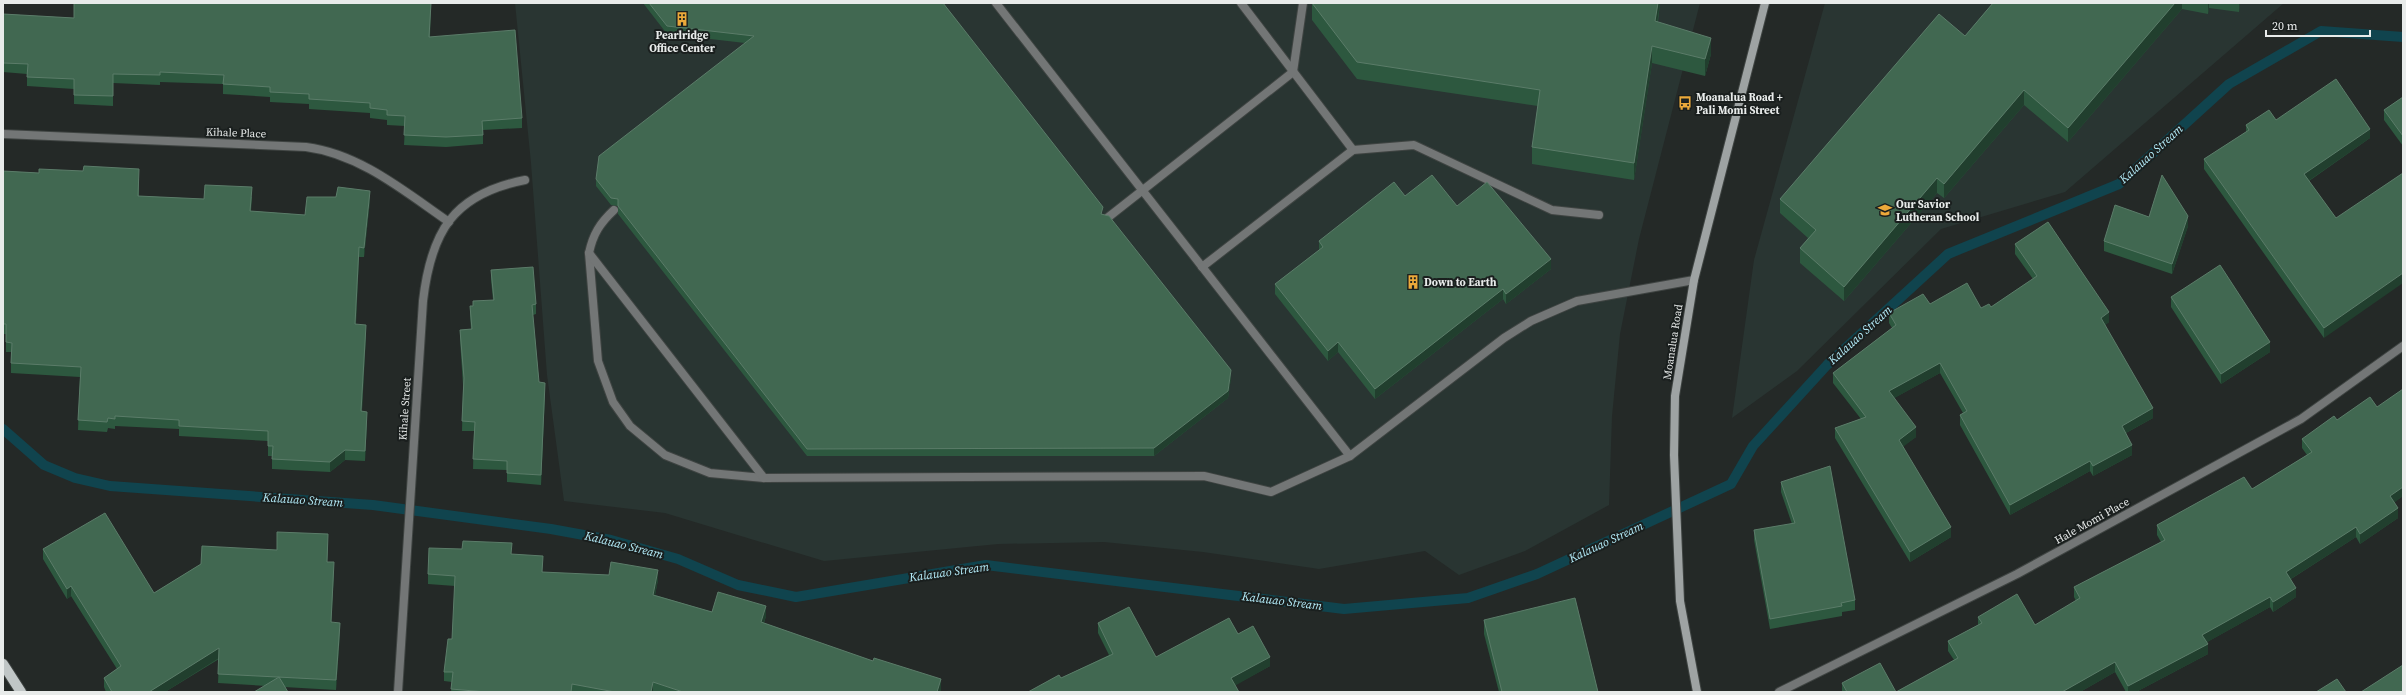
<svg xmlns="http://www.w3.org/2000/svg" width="2406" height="695" font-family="'Source Serif 4',serif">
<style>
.built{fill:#293532}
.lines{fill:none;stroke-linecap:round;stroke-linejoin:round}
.stream{stroke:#10444e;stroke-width:10}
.lane-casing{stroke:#3f4442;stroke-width:10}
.street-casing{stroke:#3f4442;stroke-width:10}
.secondary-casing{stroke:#3f4442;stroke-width:10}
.primary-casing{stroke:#3f4442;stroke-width:12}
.lane{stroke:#737676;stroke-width:8}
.street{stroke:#737676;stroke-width:8}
.secondary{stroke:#9ea3a3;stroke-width:8}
.primary{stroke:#c0c6c6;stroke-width:10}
.wall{fill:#2d583f}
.shaded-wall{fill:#213f2e}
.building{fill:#416851;stroke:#5b7c69}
.labels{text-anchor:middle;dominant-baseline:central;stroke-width:4;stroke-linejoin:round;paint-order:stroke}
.poi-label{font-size:11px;font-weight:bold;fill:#e8ebea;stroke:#1a1f1e;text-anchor:start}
.street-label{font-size:11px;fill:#e8ebea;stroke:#1a1f1e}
.water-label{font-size:12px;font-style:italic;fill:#b3ebf8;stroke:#1a1f1e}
</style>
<rect width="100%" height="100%" fill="#242927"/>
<!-- built -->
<g class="built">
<path d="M515,3H1700L1639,239L1620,334L1612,416L1609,505L1525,551L1459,575L1425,551L1319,569L1203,552L1104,542L998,544L824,561L665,513L564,501L547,375L531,163Z"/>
<path d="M1825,3H2284L2065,192L1941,229L1797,371L1732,418L1754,260Z"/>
</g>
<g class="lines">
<!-- stream -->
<path class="stream" d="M3,429L44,465L75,478L110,486L373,505L551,529L611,540L678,559L738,585L796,597L986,565L1344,609L1468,598L1537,574L1731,484L1753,446L1827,365L1948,254L2119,184L2229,84L2321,31L2403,37"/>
<defs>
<g id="lane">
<path d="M996,3L1350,456"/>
<path d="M1241,3L1353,150"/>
<path d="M614,210C600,223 593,234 589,253L598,361L613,402L630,426L665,455L710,473L764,478L1204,476L1271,492L1350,456L1504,338L1531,321L1577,301L1694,280"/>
<path d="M1106,219L1293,72L1303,3"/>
<path d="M589,253L764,478"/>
<path d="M1202,267L1353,150L1414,145L1552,210L1599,215"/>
</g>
<g id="street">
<path d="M3,134L306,147C360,154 404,191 449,222"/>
<path d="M398,692L423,301C431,232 453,194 525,180"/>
<path d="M1779,692L2017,574L2301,419L2403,346"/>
</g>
<path id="secondary" d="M1697,692L1680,601L1674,455L1675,396L1694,280L1765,3"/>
<path id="primary" d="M3,664L21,692"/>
</defs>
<!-- lane casing -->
<use href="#lane" class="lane-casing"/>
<!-- street casing -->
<use href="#street" class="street-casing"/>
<!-- secondary casing -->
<use href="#secondary" class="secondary-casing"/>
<!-- primary casing -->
<use href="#primary" class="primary-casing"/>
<!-- lane -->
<use href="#lane" class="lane"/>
<!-- street -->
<use href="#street" class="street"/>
<!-- secondary -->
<use href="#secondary" class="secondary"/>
<!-- primary -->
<use href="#primary" class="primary"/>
</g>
<!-- wall -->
<g class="wall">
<path d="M74,3H431L430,37L522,118V128L483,130V144L446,147L404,145L405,126L387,125V120L370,118V113L309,109V104L270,102V97L223,94V84L160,82V85L113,83V106L74,104V89L27,86V74L3,72V14L74,18Z"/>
<path d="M643,3H943L1103,215L1231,378L1228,398L1154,456H807L618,214V206L611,205L596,186V179L745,43L667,34Z"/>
<path d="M1312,3H1660L1658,22L1711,54L1705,76L1652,63L1634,180L1532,164V147L1538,106L1357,79L1312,20Z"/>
<path d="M1993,3H2240L2239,12L2209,8L2208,14L2182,9L2068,142L2024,105L1944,198L1937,193L1844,301L1800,263V248L1808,238L1780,213V199L1965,36Z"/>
<path d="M2403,97V146L2384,120V110Z"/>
<path d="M2276,120L2370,138L2309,181L2336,218L2324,338L2204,169V159L2246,132V125Z"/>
<path d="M3,171L139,179V196L204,199L252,197L251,211L305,215L370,200L364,257H359L356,324L366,335L362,411L367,422L365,461L345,460L330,472L272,469V456H268V441L179,436V429L115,426V429L108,428L107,432L78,430L80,377L11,373V352H6V334H3Z"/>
<path d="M1405,196L1457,206L1551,269L1506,304L1503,299L1375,399L1338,352L1328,361L1275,294V284L1319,250V241Z"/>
<path d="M2149,217L2188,226L2172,274L2104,251V241Z"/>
<path d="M2015,244L2109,322L2105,325L2153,418L2126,433L2132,455L2093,476L2090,471L2010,515L1960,425V415L1963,413L1940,373L1894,398L1916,437L1903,446L1951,537L1910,562L1835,438V428L1861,419L1833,383V373L1892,328L1889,323V313L1930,304L1981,308L1991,307L2033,279L2015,254Z"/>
<path d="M491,270L536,304V314L533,315L539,382L545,393L541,485L507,482V470L473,469L474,431H462L463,385L460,340V330L471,329L470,316V306H473L493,300L491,280Z"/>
<path d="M2171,297L2270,352L2221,384L2171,307Z"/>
<path d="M2337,420L2403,496L2394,502L2398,518L2360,544L2356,537L2291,579L2296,597L2273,612L2270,607L2207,642L2208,654L2136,692H2126L2115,672L2080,692H1842V683L1896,692L1954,660L1948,651V641L1978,625V617L2035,625L2076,601L2074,597V587L2161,542L2157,535V525L2252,489L2307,455L2302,448V439Z"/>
<path d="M1781,482L1855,600V610L1842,612V616L1770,629L1754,540V530L1792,524L1781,492Z"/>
<path d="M328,544L327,562L334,572L331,622L340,633L336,690L218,683L219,659L165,692H106L104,687V678L117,669L71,596L67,599L43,559V549L154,593L201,564L277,550Z"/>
<path d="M512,555L543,572L658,580L655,595L712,612L766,616L764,623L941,689L940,692H451L452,682L444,681V672L452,639L455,586L428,584V574Z"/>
<path d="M1484,620L1598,692H1499L1484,634Z"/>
<path d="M1098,623L1156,657L1238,634L1270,666L1235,685L1061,678L1109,655L1098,633Z"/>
</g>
<!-- shaded-wall -->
<g class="shaded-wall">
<path d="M1658,3H1660L1655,37V21Z"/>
<path d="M2175,3H2182V9L2068,142V128Z"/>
<path d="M2208,3H2209V8L2208,14Z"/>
<path d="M2239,3H2240L2239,12Z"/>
<path d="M1711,38V54L1705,76V59Z"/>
<path d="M1652,46V63L1634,180V163Z"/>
<path d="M2024,90V105L1944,198V184Z"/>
<path d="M2370,129V138L2304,184V174Z"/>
<path d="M1937,178V193L1844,301V287Z"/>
<path d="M370,191V200L364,257V248Z"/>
<path d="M2188,216V226L2172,274V264Z"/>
<path d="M359,247V257L355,334V324Z"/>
<path d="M1551,259V269L1506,304V294Z"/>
<path d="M2403,273V283L2324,338V328Z"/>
<path d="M1503,289V299L1375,399V389Z"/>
<path d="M2109,312V322L2101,328V318Z"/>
<path d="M366,325V335L361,421V411Z"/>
<path d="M1338,342V352L1328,361V351Z"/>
<path d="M2270,342V352L2221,384V374Z"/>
<path d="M1940,363V373L1889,401V391Z"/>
<path d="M1231,370V378L1228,398L1154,456V448Z"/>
<path d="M545,383V393L541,485V475Z"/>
<path d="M2153,408V418L2122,435V426Z"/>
<path d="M367,412V422L365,461V451Z"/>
<path d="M1916,427V437L1899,450V440Z"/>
<path d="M2132,445V455L2093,476V466Z"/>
<path d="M345,450V460L330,472V462Z"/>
<path d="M2090,461V471L2010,515V505Z"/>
<path d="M2403,487V496L2390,506V496Z"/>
<path d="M2398,508V518L2360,544V534Z"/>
<path d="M1951,527V537L1910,562V552Z"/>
<path d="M2356,527V537L2286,582V572Z"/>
<path d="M334,562V572L331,632V622Z"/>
<path d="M658,570V580L653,605V595Z"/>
<path d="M71,586V596L67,599V589Z"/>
<path d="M2296,588V597L2273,612V602Z"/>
<path d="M2270,597V607L2202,645V635Z"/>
<path d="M766,606V616L761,631V622Z"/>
<path d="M340,623V633L336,690V680Z"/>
<path d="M2208,644V654L2136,692H2128V686Z"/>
<path d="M219,648V658L165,692H149Z"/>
<path d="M1270,657V666L1231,688V678Z"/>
<path d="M2115,662V672L2080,692H2062Z"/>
<path d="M941,679V689L940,692H937Z"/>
<path d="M653,682V692H651Z"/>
</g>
<!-- building -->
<g class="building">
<path d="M74,3H431L429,37L515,30L522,118L482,121L483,135L446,137L404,135L405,116L387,115V110L370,108V103L309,99V94L270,92V87L223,84L224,75L160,72V75L113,74V96L74,95V79L27,77L28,64L3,63V14L74,18Z"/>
<path d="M649,3H943L1103,207L1101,214L1109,216L1231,370L1228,391L1154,448L807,449L618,206V199L611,198L596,179L599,156L754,36L667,26Z"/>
<path d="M1312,3H1658L1655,21L1711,38L1705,59L1652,46L1634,163L1532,147L1540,90L1357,62Z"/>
<path d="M1993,3H2175L2068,128L2024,90L1944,184L1937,178L1844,287L1800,248L1816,230L1780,199L1939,14L1965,36Z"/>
<path d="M2336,79L2370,129L2304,174L2336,218L2403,173V273L2324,328L2204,159L2249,130L2246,125L2269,110L2276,120Z"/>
<path d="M2403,97V136L2384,110Z"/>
<path d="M84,166L139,169L138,196L204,199L205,185L252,187L250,211L305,215L307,197H336L338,187L370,191L364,248L359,247L355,324L366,325L361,411L367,412L365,451L345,450L330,462L272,459L273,446H268V431L179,426V420L115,416V419L108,418L107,422L78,420L81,367L11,363L12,343L6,342V324H3V171L39,173V169L83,171Z"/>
<path d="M1432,175L1457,206L1487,182L1551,259L1506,294L1503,289L1375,389L1338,342L1328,351L1275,284L1323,247L1319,241L1394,182L1405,196Z"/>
<path d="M2162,175L2188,216L2172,264L2104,241L2115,205L2149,217Z"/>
<path d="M2048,222L2109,312L2101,318L2153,408L2122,426L2132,445L2093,466L2090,461L2010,505L1960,415L1967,411L1940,363L1889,391L1916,427L1899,440L1951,527L1910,552L1835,428L1866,417L1833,373L1896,325L1889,313L1923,294L1930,304L1967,283L1981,308L1989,304L1991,307L2037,276L2015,244Z"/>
<path d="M2220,265L2270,342L2221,374L2171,297Z"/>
<path d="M533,267L536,304L532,305L539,382L545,383L541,475L507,473V461L473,459L475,422L462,421L464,378L460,330L472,329L470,306H473V301L494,300L491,270Z"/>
<path d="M2403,389V487L2390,496L2398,508L2360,534L2356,527L2286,572L2296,588L2273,602L2270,597L2202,635L2208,644L2128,686L2115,662L2062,692H1847L1842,683L1880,663L1896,692L1958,658L1948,641L1982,623L1978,617L2017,594L2035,625L2080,598L2074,587L2165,540L2157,525L2244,477L2252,489L2312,452L2302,439L2334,416L2337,420L2370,397L2377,407Z"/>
<path d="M1830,466L1855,600L1841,603L1842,606L1770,619L1754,530L1795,523L1781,482Z"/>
<path d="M105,513L154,593L201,564L202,546L277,550V532L328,534L327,562H334L331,622L340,623L336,680L218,674L219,648L149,692H112L104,678L121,666L71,586L67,589L43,549Z"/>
<path d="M463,541L512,543L511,554L543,556L542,572L609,575L611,562L658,570L653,595L712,612L718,592L766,606L761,622L873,661L874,658L941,679L937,692H683L653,682L651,692H615L572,684L571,692H486L451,689L453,672H444L448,639H452L455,576L428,574L429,548L462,549Z"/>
<path d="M1575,598L1598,692H1502L1484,620Z"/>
<path d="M1129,607L1156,657L1229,618L1238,634L1253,626L1270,657L1231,678L1239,692H1028L1059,675L1061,678L1113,654L1098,623Z"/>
<path d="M2403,665V692H2361Z"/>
<path d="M279,677L288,692H254Z"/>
<path d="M2337,679L2346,692H2316Z"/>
</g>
<!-- icons -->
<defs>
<symbol id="building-bare" viewBox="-9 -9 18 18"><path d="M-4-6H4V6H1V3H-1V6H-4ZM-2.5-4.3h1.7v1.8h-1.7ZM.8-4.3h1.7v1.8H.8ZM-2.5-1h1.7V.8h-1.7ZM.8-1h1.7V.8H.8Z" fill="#eca93a" stroke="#1a1f1e" stroke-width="2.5" paint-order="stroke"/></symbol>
<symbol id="bus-bare" viewBox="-9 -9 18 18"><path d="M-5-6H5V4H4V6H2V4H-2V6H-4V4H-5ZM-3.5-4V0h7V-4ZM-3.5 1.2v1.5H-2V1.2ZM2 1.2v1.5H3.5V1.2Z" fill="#eca93a" stroke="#1a1f1e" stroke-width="2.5" paint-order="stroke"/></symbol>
<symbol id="school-bare" viewBox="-9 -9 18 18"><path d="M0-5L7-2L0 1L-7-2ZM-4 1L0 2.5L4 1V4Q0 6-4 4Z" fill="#eca93a" stroke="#1a1f1e" stroke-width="2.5" paint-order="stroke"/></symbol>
</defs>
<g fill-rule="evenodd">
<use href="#building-bare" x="672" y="9" width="20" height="20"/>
<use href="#bus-bare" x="1675" y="93" width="20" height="20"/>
<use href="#school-bare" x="1875" y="200" width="20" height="20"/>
<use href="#building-bare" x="1403" y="272" width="20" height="20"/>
</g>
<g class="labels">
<!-- poi labels -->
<g class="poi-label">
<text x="682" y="35" text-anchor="middle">Pearlridge<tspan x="682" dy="13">Office Center</tspan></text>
<text x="1696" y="97">Moanalua Road +<tspan x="1696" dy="13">Pali Momi Street</tspan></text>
<text x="1896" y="204">Our Savior<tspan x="1896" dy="13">Lutheran School</tspan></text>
<text x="1424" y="282">Down to Earth</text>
</g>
<!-- street labels -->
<g class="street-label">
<text transform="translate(236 133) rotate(2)">Kihale Place</text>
<text transform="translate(1673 342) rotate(-81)">Moanalua Road</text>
<text transform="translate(405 409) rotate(-86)">Kihale Street</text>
<text transform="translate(2092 521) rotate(-29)">Hale Momi Place</text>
</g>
<!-- water labels -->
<g class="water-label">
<text transform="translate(2151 154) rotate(-42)">Kalauao Stream</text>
<text transform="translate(1860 335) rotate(-42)">Kalauao Stream</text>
<text transform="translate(303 500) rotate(4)">Kalauao Stream</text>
<text transform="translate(1606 542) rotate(-25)">Kalauao Stream</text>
<text transform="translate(624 545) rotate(14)">Kalauao Stream</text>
<text transform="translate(949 572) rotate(-8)">Kalauao Stream</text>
<text transform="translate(1282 601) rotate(7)">Kalauao Stream</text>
</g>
</g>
<!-- border -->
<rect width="2406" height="695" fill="none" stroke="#e8ebea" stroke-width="8"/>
<!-- scale -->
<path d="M2266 30v6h104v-6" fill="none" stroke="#e8ebea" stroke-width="2"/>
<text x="2272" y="30" font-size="12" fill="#e8ebea" stroke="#1a1f1e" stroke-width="3" paint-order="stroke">20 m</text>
</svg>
